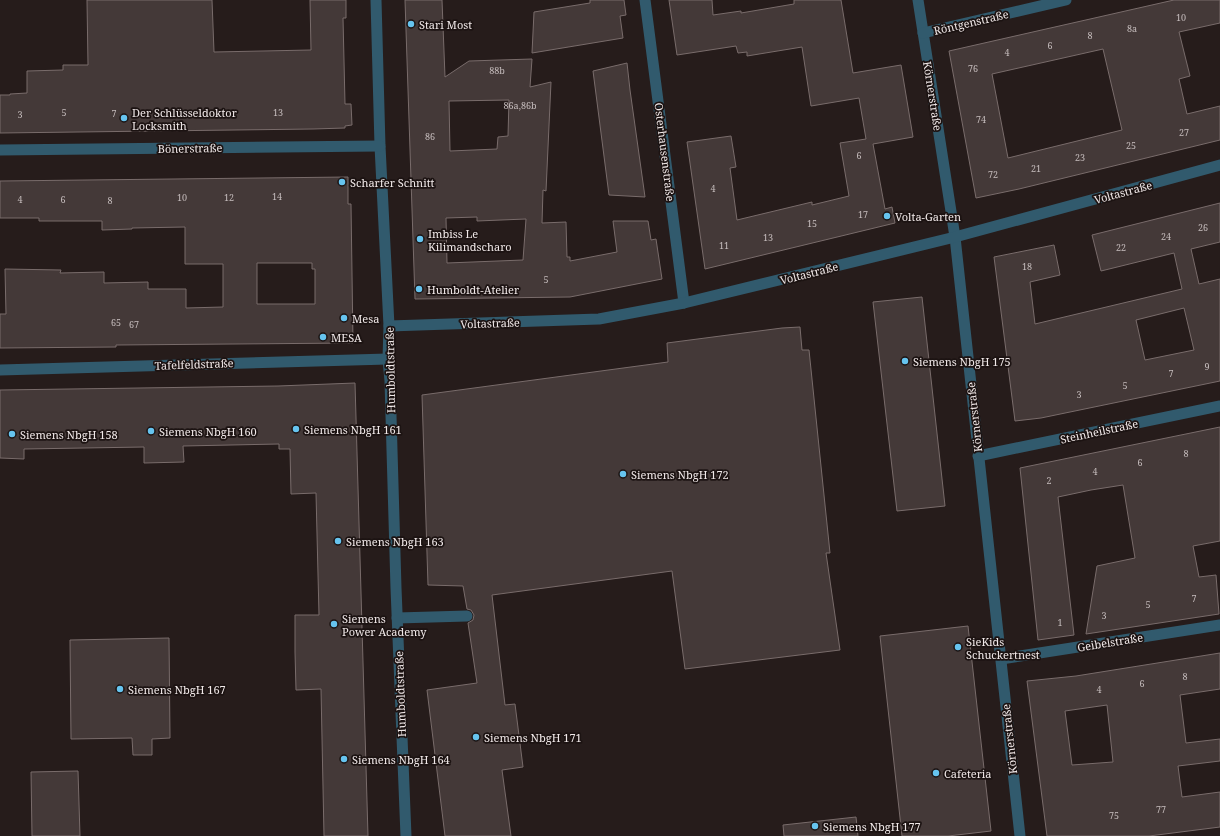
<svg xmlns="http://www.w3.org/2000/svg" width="1220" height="836" font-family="'Noto Serif',serif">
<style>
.building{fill:#443938;stroke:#796c6b;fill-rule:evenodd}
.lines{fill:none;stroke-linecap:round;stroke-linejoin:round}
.service{stroke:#315a6d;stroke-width:11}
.minor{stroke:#315a6d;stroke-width:11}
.poi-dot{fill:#66c4ef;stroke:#1c1312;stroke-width:1.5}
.labels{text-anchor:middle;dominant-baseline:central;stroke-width:3.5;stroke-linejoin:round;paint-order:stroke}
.number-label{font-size:9px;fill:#c6bdbd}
.street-label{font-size:11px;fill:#f1e9e9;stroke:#1c1312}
.poi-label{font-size:11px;fill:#f1e9e9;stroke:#1c1312;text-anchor:start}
</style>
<rect width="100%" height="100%" fill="#261c1b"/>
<!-- building -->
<g class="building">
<path d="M87,0H212L214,52L311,50L310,0H346V18H343L345,104H351L352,125L345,126V128L313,129L0,133V95H10V94L27,93V71L63,70V65H88Z"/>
<path d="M405,0H442L445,77L469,61L532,59L530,87L551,82L546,191L543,190L542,223L566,222L567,257H570V261L617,252L613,221H648L651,240L656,239L662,279L570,297L415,299ZM509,100L508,136L498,137L497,149L450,151L449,101ZM477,217V221L526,219L523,260L447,263L446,218Z"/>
<path d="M590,0H624L626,15L620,16L623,38L532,53L534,12L590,3Z"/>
<path d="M669,0H712L713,15L741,11V13L794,4V0H841L853,73L901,65L913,137L873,144L885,209L892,207L895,223L705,269L687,142L731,136L736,167L730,168L737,220L812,202V205L849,196L840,143L866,139L859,98L811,106L802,47L747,56V52L738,53L736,46L677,55Z"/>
<path d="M1174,0H1220V23L1179,32L1190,76L1179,79L1187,114L1220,106V140L1019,189L976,198L949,51ZM1103,49L1122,130L1008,158L992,74Z"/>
<path d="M627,63L630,90L645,197L609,195L593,71Z"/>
<path d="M348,177V204H351L353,343L116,345V347L0,348V314H6L5,269L61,270L60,273L104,272V283L148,282V289H186V308L223,307V264H185V227L132,228V229L102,230V221H39V218H0V181ZM257,263H312V269H315V304H257Z"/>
<path d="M1220,203V242L1191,249L1199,284L1220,279V381L1041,418L1015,421L994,257L1054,245L1060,275L1030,282L1035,324L1182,289L1174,253L1101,271L1092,235ZM1184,308L1194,350L1145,360L1136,320Z"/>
<path d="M922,297L945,506L897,511L873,302Z"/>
<path d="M800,327L802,350H809L830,553H826L840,650L685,669L672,571L492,595L505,705L515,704L523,767L502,770L511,836H445L427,690L477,683L468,623L473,620L474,615L471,610L467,609L463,586L428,585L422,395L668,362L667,343L782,328Z"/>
<path d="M355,383L368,836H324L321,689L296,690L295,652V615H319L316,493L291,494L290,449H279V444L183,446L184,462L144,463V447L24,449V459L0,458V390L278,386Z"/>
<path d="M1220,427V541L1193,546L1199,577L1216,575L1219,614L1086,634L1097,566L1135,558L1123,485L1091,490L1058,497L1074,635L1038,640L1020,468Z"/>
<path d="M968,626L991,831L948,836H902L880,636Z"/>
<path d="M169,638L170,738L152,739V755H133L132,738L71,739L70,640Z"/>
<path d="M1220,653V689L1180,695L1186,743L1220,739V761L1178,766L1182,797L1220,792V827L1149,836H1047L1027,681L1076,676ZM1107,705L1113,762L1072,765L1065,711Z"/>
<path d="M78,771L80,836H32L31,772Z"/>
<path d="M856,817L858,836H784L783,825Z"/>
</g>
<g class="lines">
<!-- service -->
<path class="service" d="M397,618L467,616"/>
<!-- minor -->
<g class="minor">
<path d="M376,0L380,146L389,326L388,359L390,381L396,588L406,836"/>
<path d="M645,0L684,303"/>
<path d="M918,0L955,237L1020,836"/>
<path d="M923,33L1066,0"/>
<path d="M0,150L380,146"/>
<path d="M389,326L599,319L684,303L955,237L1220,165"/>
<path d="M0,370L388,359"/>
<path d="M978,456L1220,406"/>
<path d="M1001,659L1220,625"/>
</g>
</g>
<!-- markers -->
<g class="poi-dot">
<circle cx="411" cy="24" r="4"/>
<circle cx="124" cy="118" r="4"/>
<circle cx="342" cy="182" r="4"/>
<circle cx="887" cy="216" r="4"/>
<circle cx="420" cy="239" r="4"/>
<circle cx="419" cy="289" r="4"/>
<circle cx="344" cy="318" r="4"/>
<circle cx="323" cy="337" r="4"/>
<circle cx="905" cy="361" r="4"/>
<circle cx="296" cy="429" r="4"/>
<circle cx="151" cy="431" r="4"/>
<circle cx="12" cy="434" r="4"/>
<circle cx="623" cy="474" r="4"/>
<circle cx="338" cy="541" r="4"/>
<circle cx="334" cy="624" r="4"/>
<circle cx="958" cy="647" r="4"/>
<circle cx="120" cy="689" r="4"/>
<circle cx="476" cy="737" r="4"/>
<circle cx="344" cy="759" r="4"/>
<circle cx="936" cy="773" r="4"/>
<circle cx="815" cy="826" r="4"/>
</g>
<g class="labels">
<!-- number labels -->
<g class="number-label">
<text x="1181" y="17">10</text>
<text x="1132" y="28">8a</text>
<text x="1090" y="35">8</text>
<text x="1050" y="45">6</text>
<text x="1007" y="52">4</text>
<text x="973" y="68">76</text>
<text x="497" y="70">88b</text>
<text x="520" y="105">86a,86b</text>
<text x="64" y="112">5</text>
<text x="278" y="112">13</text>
<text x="114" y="113">7</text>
<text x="20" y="114">3</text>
<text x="981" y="119">74</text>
<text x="1184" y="132">27</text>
<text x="430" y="136">86</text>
<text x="1131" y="145">25</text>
<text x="859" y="155">6</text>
<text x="1080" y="157">23</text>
<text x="1036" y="168">21</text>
<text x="993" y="174">72</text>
<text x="713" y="188">4</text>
<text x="277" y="196">14</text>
<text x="182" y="197">10</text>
<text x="229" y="197">12</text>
<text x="20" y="199">4</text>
<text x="63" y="199">6</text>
<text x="110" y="200">8</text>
<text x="863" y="214">17</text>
<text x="812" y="223">15</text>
<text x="1203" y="227">26</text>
<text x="1166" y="236">24</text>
<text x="768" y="237">13</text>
<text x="724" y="245">11</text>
<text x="1121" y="247">22</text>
<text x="1027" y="266">18</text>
<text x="546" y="279">5</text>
<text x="116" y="322">65</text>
<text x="134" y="324">67</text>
<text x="1207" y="366">9</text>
<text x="1171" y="373">7</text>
<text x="1125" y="385">5</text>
<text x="1079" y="394">3</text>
<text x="1186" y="453">8</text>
<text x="1140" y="462">6</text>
<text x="1095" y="471">4</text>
<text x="1049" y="480">2</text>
<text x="1194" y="598">7</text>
<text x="1148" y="604">5</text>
<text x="1104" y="615">3</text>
<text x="1060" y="622">1</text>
<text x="1185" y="676">8</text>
<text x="1142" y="683">6</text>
<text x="1099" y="689">4</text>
<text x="1161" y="809">77</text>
<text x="1114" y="815">75</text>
</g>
<!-- street labels -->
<g class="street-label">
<text transform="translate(971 22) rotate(-13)">Röntgenstraße</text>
<text transform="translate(933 96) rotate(81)">Körnerstraße</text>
<text transform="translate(190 148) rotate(-1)">Bönerstraße</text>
<text transform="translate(665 152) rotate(83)">Osterhausenstraße</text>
<text transform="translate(1123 192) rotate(-15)">Voltastraße</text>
<text transform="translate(809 273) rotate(-14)">Voltastraße</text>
<text transform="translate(490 323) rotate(-2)">Voltastraße</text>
<text transform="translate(194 364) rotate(-2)">Tafelfeldstraße</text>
<text transform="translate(390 370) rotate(-91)">Humboldtstraße</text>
<text transform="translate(974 417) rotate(-96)">Körnerstraße</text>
<text transform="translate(1099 431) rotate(-12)">Steinheilstraße</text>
<text transform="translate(1110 642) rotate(-9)">Geibelstraße</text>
<text transform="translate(400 694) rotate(-92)">Humboldtstraße</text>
<text transform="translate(1009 739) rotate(-96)">Körnerstraße</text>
</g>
<!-- poi labels -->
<g class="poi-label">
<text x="419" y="24">Stari Most</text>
<text x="132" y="112">Der Schlüsseldoktor<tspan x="132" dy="13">Locksmith</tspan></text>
<text x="350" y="182">Scharfer Schnitt</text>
<text x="895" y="216">Volta-Garten</text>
<text x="428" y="233">Imbiss Le<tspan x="428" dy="13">Kilimandscharo</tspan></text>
<text x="427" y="289">Humboldt-Atelier</text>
<text x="352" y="318">Mesa</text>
<text x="331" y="337">MESA</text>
<text x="913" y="361">Siemens NbgH 175</text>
<text x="304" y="429">Siemens NbgH 161</text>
<text x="159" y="431">Siemens NbgH 160</text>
<text x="20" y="434">Siemens NbgH 158</text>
<text x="631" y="474">Siemens NbgH 172</text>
<text x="346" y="541">Siemens NbgH 163</text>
<text x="342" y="618">Siemens<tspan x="342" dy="13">Power Academy</tspan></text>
<text x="966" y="641">SieKids<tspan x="966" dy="13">Schuckertnest</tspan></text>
<text x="128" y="689">Siemens NbgH 167</text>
<text x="484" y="737">Siemens NbgH 171</text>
<text x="352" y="759">Siemens NbgH 164</text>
<text x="944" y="773">Cafeteria</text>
<text x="823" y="826">Siemens NbgH 177</text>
</g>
</g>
</svg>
